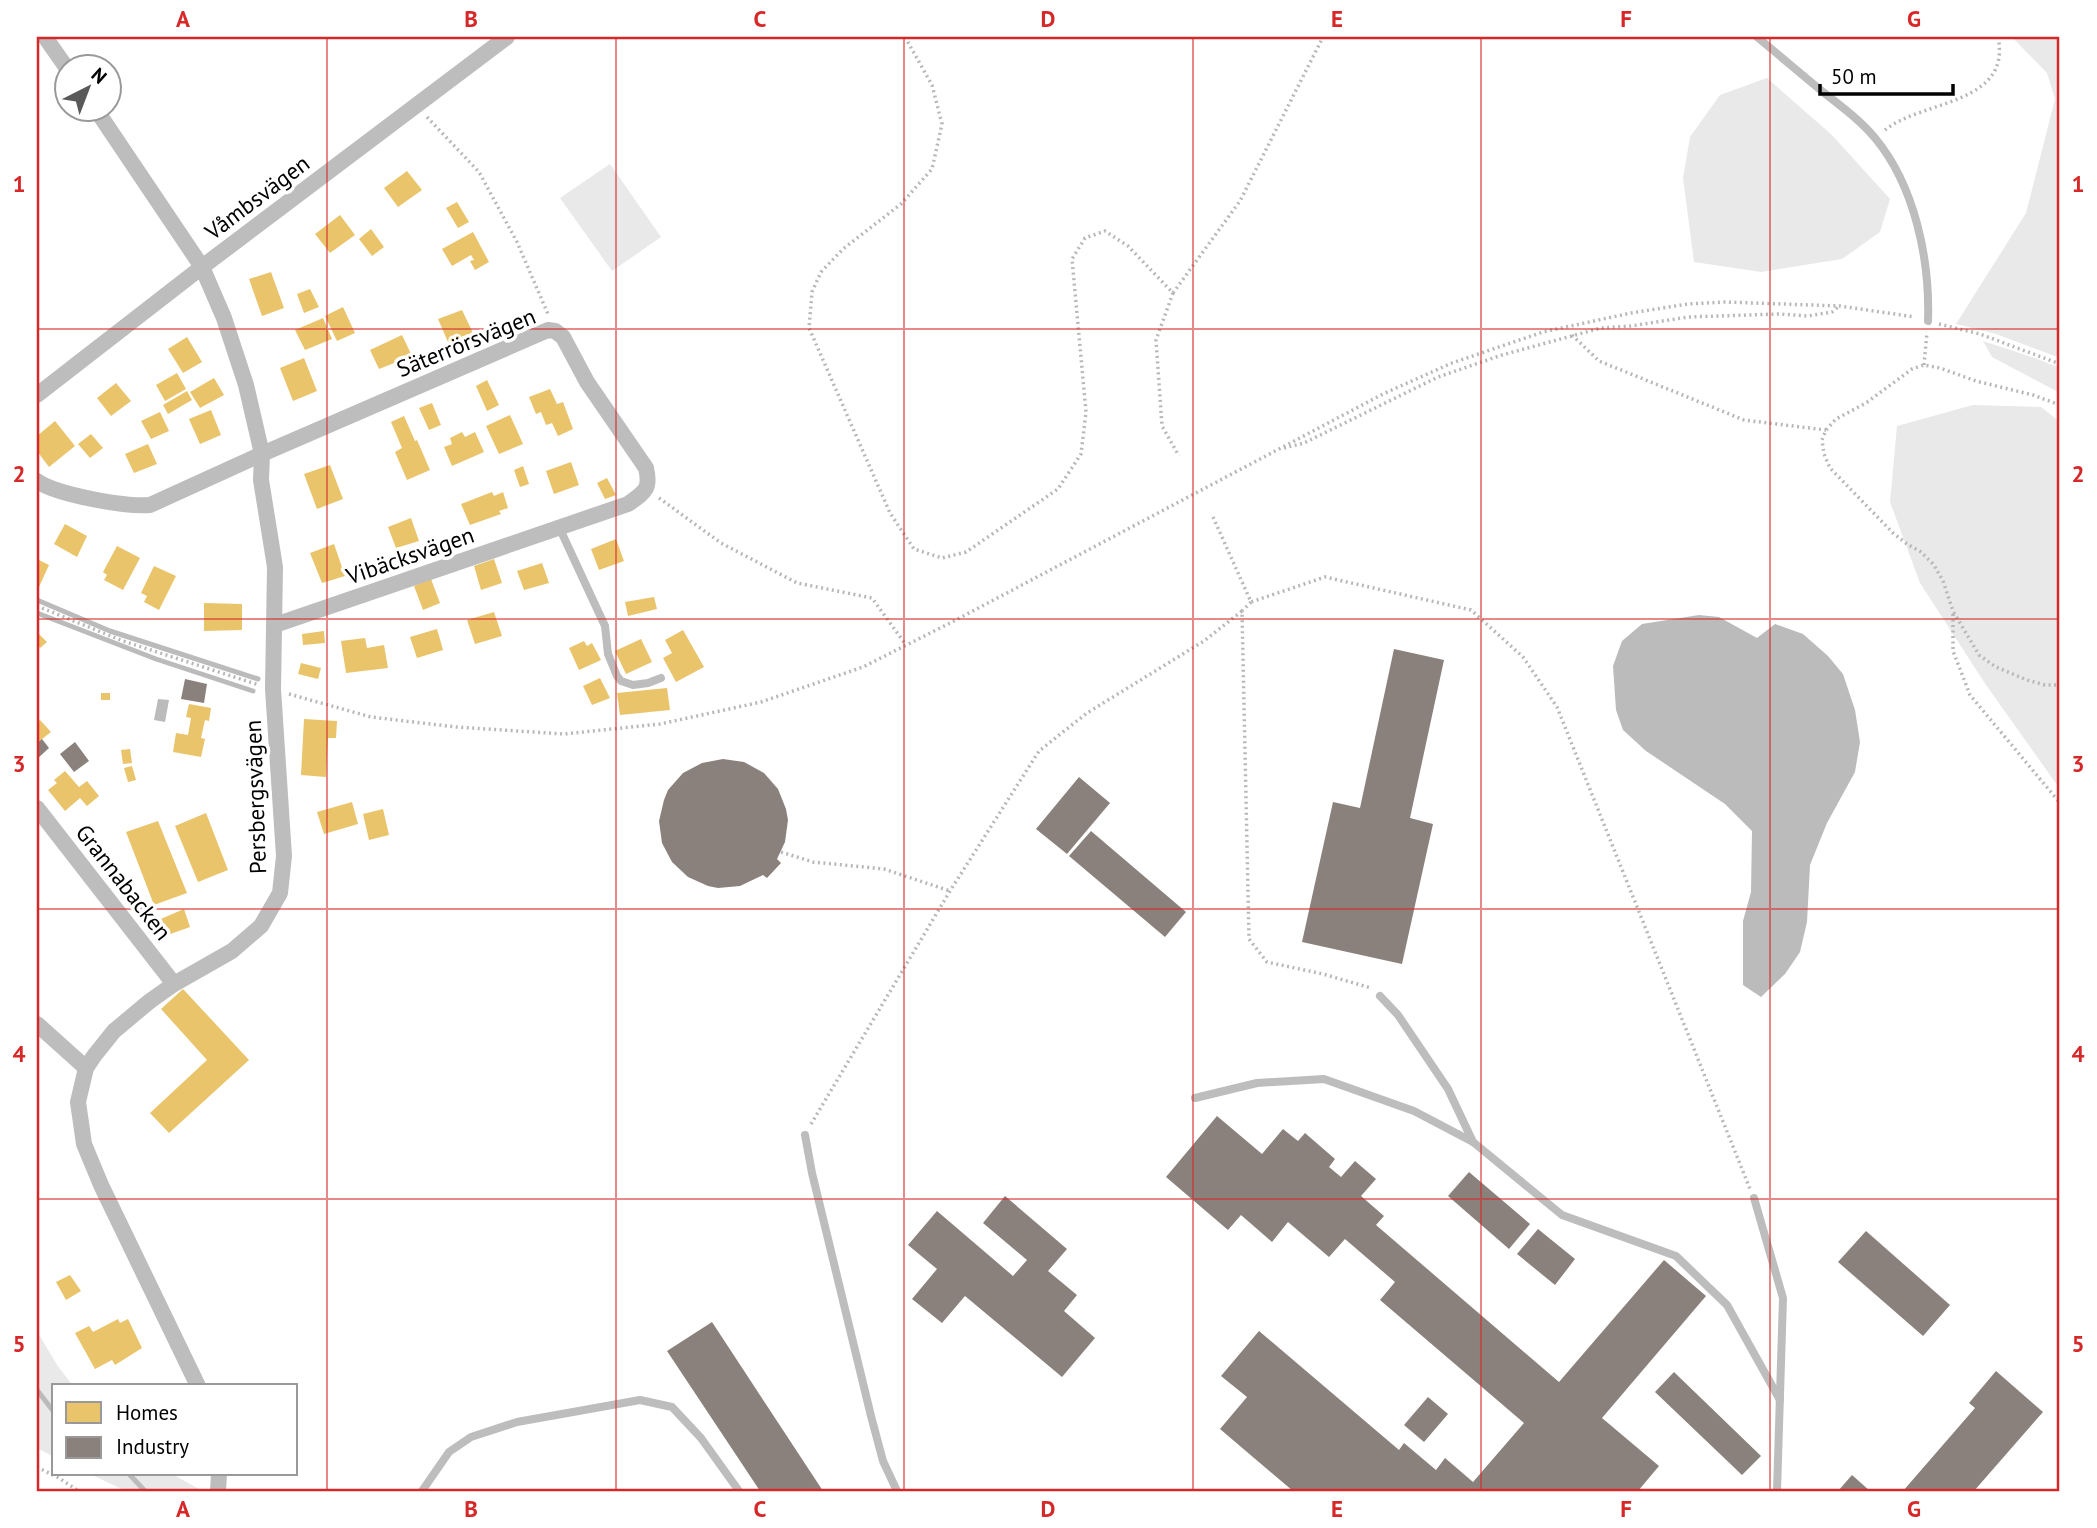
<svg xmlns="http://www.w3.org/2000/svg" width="2097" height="1528" font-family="'PT Sans',sans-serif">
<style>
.green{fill:#e9e9e9}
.water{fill:#bbb}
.homes{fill:#e9c46a}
.industry{fill:#8a817c}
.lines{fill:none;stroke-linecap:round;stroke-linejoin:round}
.stream{stroke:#bbb;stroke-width:5}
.path{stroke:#b8b8b8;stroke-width:3.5;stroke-dasharray:2 3.5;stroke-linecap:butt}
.service{stroke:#bdbdbd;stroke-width:8}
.minor{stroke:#bdbdbd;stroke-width:16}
.grid{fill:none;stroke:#d62828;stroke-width:2;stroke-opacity:0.55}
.labels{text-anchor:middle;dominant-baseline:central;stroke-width:7;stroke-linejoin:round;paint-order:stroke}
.street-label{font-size:23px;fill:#000;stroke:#fff}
.neatline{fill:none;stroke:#d62828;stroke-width:2.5}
.grid-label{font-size:23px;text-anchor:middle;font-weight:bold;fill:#d62828}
</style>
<rect width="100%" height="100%" fill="#fff"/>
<!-- green -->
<g class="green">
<path d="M2012,37H2060V358L1996,334L1956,324L2026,213L2055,99L2047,73Z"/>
<path d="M1767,78L1832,135L1890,199L1880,232L1842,259L1761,272L1694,262L1683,178L1690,137L1720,95Z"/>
<path d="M610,164L661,237L612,271L560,198Z"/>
<path d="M1983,341L2035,358L2060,368V393L1992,357Z"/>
<path d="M1973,405L2041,407L2060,422V789L1986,685L1920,583L1890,502L1897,426Z"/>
<path d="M37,1331L57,1365L73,1386H54V1457L37,1448Z"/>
<path d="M90,1474H172L201,1490L126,1491Z"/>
</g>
<!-- water -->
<g class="water">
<path d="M1699,615L1719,617L1757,638L1775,624L1803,634L1828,656L1843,674L1855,710L1860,742L1855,772L1827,823L1810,865L1807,922L1800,952L1785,974L1761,997L1743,985V921L1751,892L1752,831L1725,804L1646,751L1623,730L1616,710L1613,666L1622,641L1642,624Z"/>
<path d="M158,699L169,700L165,722L154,720Z"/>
</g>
<!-- homes -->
<g class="homes">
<path d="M407,171L422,190L398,207L384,188Z"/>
<path d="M457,202L469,222L458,228L446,208Z"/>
<path d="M340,215L355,235L330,253L315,234Z"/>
<path d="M371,229L384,247L372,256L359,239Z"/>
<path d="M473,232L489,262L475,270L470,261L474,260L471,255L452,266L442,249Z"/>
<path d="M271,272L284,308L262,316L249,279Z"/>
<path d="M310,289L319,307L304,313L297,294Z"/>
<path d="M343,307L355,333L337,341L325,316Z"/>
<path d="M462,310L473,333L448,342L438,319Z"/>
<path d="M323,318L332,339L305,350L295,330Z"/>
<path d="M402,335L412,356L379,369L370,350Z"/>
<path d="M187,337L202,362L183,373L168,349Z"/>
<path d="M304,358L317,391L293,401L280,368Z"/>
<path d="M177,373L186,389L165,401L156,385Z"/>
<path d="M214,378L224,395L200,408L190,392Z"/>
<path d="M487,380L499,405L487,411L476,386Z"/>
<path d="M116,383L131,401L111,416L97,398Z"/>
<path d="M550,389L557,404L563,402L573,429L558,436L552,423L546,425L541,412L536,414L529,397Z"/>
<path d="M187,391L192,400L168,414L163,405Z"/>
<path d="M432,403L441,425L429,430L419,408Z"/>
<path d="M211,410L221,435L200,444L189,419Z"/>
<path d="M160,412L169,431L151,439L141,421Z"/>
<path d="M510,415L523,444L499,454L486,426Z"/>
<path d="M404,416L415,441L417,440L430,470L407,480L395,452L402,448L391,422Z"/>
<path d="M55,421L75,446L49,467L37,451V436Z"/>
<path d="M462,432L465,437L475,432L484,452L452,466L444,447L452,444L450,438Z"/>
<path d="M91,434L103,448L90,458L78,444Z"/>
<path d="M148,444L157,464L134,473L125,454Z"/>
<path d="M571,462L579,485L554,494L546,471Z"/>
<path d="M330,465L343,499L317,509L304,474Z"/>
<path d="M523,466L529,484L520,487L514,470Z"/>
<path d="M607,478L616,495L605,499L597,483Z"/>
<path d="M492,492L494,496L503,492L508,508L499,511L501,514L470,525L461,504Z"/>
<path d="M411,518L419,541L396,548L388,527Z"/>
<path d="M65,524L87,536L77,557L54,544Z"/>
<path d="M616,539L624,561L599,570L591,549Z"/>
<path d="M334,544L345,576L322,583L310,553Z"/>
<path d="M117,546L140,558L123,590L104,580L107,575L103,572Z"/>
<path d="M37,559L49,565L39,587L37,586Z"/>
<path d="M494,559L502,583L481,590L474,566Z"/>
<path d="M542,563L549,583L524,590L517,571Z"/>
<path d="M154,566L176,576L159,610L144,602L147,596L141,593Z"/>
<path d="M431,579L440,603L423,610L414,586Z"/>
<path d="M654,597L657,609L628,616L625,602Z"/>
<path d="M204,603L242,604V630L204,631Z"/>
<path d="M494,612L502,636L475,644L467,620Z"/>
<path d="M437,629L443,650L417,658L410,637Z"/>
<path d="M683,630L704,667L676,682L663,658L672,653L665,640Z"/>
<path d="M324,631L325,643L303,645L302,634Z"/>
<path d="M39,634L47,642L40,648L37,645V635Z"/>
<path d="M365,638L367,648L384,645L388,668L346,673L341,641Z"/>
<path d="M641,639L652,662L626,674L615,651Z"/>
<path d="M584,641L587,646L592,643L601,660L579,670L569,648Z"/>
<path d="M301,663L321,668L318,679L298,674Z"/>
<path d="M600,678L610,698L592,705L583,686Z"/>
<path d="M667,688L670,710L620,715L617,693Z"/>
<rect x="101" y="693" width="9" height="7"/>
<path d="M189,704L211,708L209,721L205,720L201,738L205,739L201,757L173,752L176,733L188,735L191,718L186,717Z"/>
<path d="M304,719L337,721L336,738H328L326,777L301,775Z"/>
<path d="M40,720L51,732L37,743V722Z"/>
<path d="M130,749L132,763L123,764L121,750Z"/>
<path d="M132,766L136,780L128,782L124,768Z"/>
<path d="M65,771L79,787L87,781L99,796L87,806L80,798L65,811L48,790L57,783L54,780Z"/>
<path d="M352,802L358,824L324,834L317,812Z"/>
<path d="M383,809L389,835L369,840L363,814Z"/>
<path d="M206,813L228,870L198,882L175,826Z"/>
<path d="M158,821L187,893L154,905L126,832Z"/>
<path d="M184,909L190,927L162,937L156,921Z"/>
<path d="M183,989L249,1060L169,1133L150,1113L207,1060L161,1009Z"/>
<path d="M70,1275L81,1291L66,1300L56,1282Z"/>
<path d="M118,1319L120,1323L128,1319L142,1348L115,1365L112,1360L95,1369L75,1333L89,1326L93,1332Z"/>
</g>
<!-- industry -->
<g class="industry">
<path d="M1394,649L1444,660L1410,818L1433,824L1402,964L1302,942L1333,802L1360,808Z"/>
<path d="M185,679L207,684L204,703L181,699Z"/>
<path d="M42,739L49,748L37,759V743Z"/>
<path d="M75,742L89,761L74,772L60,754Z"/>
<path d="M723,759L744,762L764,773L778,789L786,809L788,820L785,842L777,859L781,863L767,878L763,875L740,886L718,888L708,886L688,877L672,862L662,843L659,821L664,800L668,790L683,773L702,763Z"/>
<path d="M1079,777L1110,803L1067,854L1036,829Z"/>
<path d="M1091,831L1186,912L1165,937L1069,856Z"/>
<path d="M1217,1116L1262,1154L1283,1129L1298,1141L1305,1133L1335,1159L1329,1167L1341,1177L1355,1161L1376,1179L1361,1196L1384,1216L1376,1225L1559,1382L1664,1260L1706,1296L1602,1418L1659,1466L1638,1491H1602L1600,1489L1599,1491H1293L1220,1429L1247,1397L1221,1376L1259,1331L1399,1450L1404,1443L1436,1470L1445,1458L1473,1482L1524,1423L1380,1300L1395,1282L1345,1239L1329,1257L1288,1222L1272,1242L1241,1215L1228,1230L1166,1177Z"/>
<path d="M1469,1172L1530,1224L1509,1249L1448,1196Z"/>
<path d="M1005,1196L1067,1249L1048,1271L1077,1295L1064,1311L1095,1338L1062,1377L965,1296L942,1323L912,1299L937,1269L908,1245L937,1211L1013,1276L1027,1260L983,1223Z"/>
<path d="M1538,1229L1575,1259L1555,1285L1517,1254Z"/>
<path d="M1866,1231L1950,1305L1923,1336L1838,1262Z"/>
<path d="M712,1322L823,1491H760L667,1351Z"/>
<path d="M1996,1371L2043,1412L1974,1491H1903L1975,1408L1969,1403Z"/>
<path d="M1674,1372L1761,1456L1742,1475L1655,1392Z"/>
<path d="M1428,1397L1448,1414L1424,1442L1404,1425Z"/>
<path d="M1852,1475L1870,1491H1838Z"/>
</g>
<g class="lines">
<!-- stream -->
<g class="stream">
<path d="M37,600L110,631L258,679"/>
<path d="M37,613L156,659L253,691"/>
<path d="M37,1390L54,1412"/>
<path d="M129,1474L145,1491"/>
</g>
<!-- path -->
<g class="path">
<path d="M905,37L932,85L942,124L932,169L901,204L843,249L821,272L812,292L809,328L890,513L914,549L942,558L966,552L1058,489L1081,454L1086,412L1072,259L1085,238L1105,231L1128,246L1173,293L1156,340L1162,426L1179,456"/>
<path d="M427,117L479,172L517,242L548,314"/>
<path d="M1885,130C1922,100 2012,105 1998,37"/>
<path d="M1173,293L1240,201L1323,37"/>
<path d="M1939,324L1980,334L2060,364"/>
<path d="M1572,335L1599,361L1744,420L1826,430"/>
<path d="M1924,365L1927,332"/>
<path d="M2060,405L2033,395L1976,381L1940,368L1924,365L1912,369L1866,403L1836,419L1826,430L1822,440L1824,454L1830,468L1893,533L1907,544L1921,552L1934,565L1943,581L1953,611L1979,655L1996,667L2027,680L2045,685H2060"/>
<path d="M1284,448L1304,443L1438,377L1502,355L1601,328L1631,326L1688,317L1779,314L1808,316L1832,312L1838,307"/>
<path d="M659,498L721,543L797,583L872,598L906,645"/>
<path d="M1213,517L1251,602L1325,577L1471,610L1523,657L1557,707L1750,1189"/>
<path d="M1251,602L1242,611L1249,939L1267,962L1323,974L1371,988"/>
<path d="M37,606L123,641L259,685"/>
<path d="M1953,614V651L1970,695L2060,803"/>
<path d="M289,694L371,717L456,727L564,734L660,724L761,702L863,667L952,622L1383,394L1452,363L1543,332L1631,313L1688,304L1725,302L1840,306L1915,317"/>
<path d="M781,852L813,862L884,869L950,891"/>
<path d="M811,1124L950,891L1039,751L1087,713L1204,641L1242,611"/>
<path d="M37,1467L57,1477L79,1491"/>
</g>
<!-- service -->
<g class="service">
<path d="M1757,37C1779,55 1801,74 1823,92C1841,106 1861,121 1875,138C1915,186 1930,260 1928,321"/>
<path d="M559,527L605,626L608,654L617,676L621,681L633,685L648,683L661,678"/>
<path d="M1380,996L1398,1015L1448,1089L1473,1142"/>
<path d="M1195,1098L1257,1083L1324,1079L1414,1111L1473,1142L1562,1215L1676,1256L1727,1305L1780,1400"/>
<path d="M805,1135L812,1173L871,1416L883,1461L897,1491"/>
<path d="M1754,1198L1783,1298L1777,1491"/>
<path d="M422,1491L449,1452L471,1437L517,1422L640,1400L672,1407L701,1438L739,1491"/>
</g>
<!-- minor -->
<g class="minor">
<path d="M45,37L66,67"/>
<path d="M95,108L202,267L224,318L246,385L262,454L261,480L275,567L273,689L284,856L280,893L261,926L232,951L174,984L150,1001L114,1031L94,1056L86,1068L78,1102L84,1144L101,1185L198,1386"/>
<path d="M37,395L202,267L507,37"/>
<path d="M37,481C57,495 126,507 150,505L262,454L548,330L555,331L563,337L587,382L646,468C651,489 645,492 628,504L275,625"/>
<path d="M37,808L174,984"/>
<path d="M37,1024L86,1068"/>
<path d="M218,1491L219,1474"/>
</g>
</g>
<!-- grid -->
<path class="grid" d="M327,37V1491M616,37V1491M904,37V1491M1193,37V1491M1481,37V1491M1770,37V1491M37,329H2060M37,619H2060M37,909H2060M37,1199H2060"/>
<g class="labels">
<!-- street labels -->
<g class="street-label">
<text transform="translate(257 197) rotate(-37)">Våmbsvägen</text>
<text transform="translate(466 342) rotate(-22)">Säterrörsvägen</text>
<text transform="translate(410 555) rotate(-19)">Vibäcksvägen</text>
<text transform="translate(255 797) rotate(-92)">Persbergsvägen</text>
<text transform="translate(124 882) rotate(52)">Grannabacken</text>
</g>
</g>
<!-- border -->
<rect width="2097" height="1528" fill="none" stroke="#ffffff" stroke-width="77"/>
<!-- legend -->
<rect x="52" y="1384" width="245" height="91" fill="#ffffff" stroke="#999999" stroke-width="2"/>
<rect x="66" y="1402" width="35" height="21" fill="#e9c46a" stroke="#999999" stroke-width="2"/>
<text x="116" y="1420" font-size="21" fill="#000000">Homes</text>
<rect x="66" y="1437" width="35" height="21" fill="#8a817c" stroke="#999999" stroke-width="2"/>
<text x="116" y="1454" font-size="21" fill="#000000">Industry</text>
<!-- north arrow -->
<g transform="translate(88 88) rotate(42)"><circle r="33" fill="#ffffff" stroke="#999999" stroke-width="2"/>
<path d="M0-5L12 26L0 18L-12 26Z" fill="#595959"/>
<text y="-10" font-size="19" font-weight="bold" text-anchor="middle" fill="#000000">N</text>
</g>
<!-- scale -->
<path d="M1820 84v10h133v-10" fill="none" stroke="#000000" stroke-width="3.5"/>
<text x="1831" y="84" font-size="21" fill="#000000" stroke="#ffffff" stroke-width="5" paint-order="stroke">50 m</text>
<rect x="38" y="38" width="2020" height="1452" class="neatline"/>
<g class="grid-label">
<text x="183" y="27">A</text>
<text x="471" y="27">B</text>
<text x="760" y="27">C</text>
<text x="1048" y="27">D</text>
<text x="1337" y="27">E</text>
<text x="1626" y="27">F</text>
<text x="1914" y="27">G</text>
<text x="19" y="192">1</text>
<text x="2078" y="192">1</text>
<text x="19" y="482">2</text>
<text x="2078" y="482">2</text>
<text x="19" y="772">3</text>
<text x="2078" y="772">3</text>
<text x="19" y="1062">4</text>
<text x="2078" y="1062">4</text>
<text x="19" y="1352">5</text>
<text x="2078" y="1352">5</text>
<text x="183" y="1517">A</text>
<text x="471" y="1517">B</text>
<text x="760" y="1517">C</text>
<text x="1048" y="1517">D</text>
<text x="1337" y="1517">E</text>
<text x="1626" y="1517">F</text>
<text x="1914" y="1517">G</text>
</g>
</svg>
